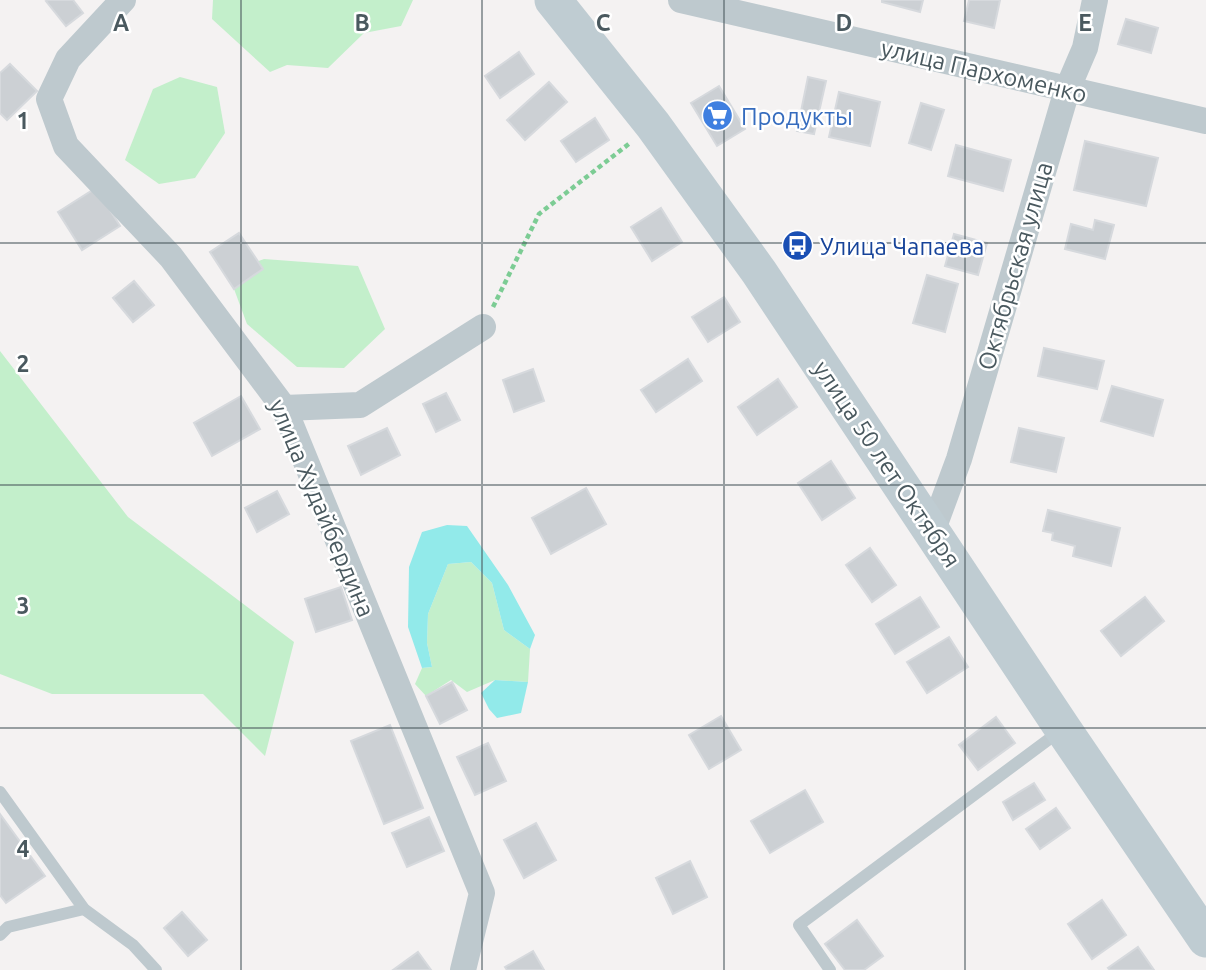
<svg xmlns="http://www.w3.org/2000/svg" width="1206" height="970" font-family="Ubuntu,sans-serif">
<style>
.green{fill:#c3efcb}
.water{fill:#92eaea}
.building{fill:#ccd0d4;stroke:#d6d9dd;stroke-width:2}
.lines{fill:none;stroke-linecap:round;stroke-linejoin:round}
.path{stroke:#7ccc94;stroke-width:4.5;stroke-dasharray:5 3.5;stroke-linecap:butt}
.service{stroke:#bec9ce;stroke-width:12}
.minor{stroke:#bec9ce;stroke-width:26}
.secondary{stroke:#bfccd2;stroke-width:37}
.grid{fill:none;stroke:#4a595f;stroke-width:2;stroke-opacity:0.55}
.labels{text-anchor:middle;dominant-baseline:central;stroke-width:5;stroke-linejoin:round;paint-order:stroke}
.street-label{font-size:24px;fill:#4a595f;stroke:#fff}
.shop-label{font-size:24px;fill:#366cbe;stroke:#fff;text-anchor:start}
.transit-label{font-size:24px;fill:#164399;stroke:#fff;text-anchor:start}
.grid-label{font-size:23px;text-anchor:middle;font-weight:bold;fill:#4a595f;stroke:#fff;stroke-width:5;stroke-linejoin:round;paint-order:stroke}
</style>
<rect width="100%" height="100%" fill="#f4f2f2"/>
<!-- green -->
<g class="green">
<path d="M213,0H413L401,26L364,33L328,68L287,65L270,72L212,19Z"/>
<path d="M180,77L217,87L225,133L195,178L159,184L125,160L153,89Z"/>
<path d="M264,259L358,266L385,329L344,368L297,367L247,324L234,289L237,269Z"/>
<path d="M0,351L128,517L294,642L265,756L203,694H52L0,674Z"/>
<path d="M471,562L492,583L504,630L530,649L528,682L495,680L467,692L451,680L426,696L415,684L422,668L432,667L427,643L428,614L448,564Z"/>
</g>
<!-- water -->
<g class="water">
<path d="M447,525L467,526L508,585L535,635L530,649L504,630L492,583L471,562L448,564L428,614L427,643L432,667L422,668L408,627L409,567L422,532Z"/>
<path d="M495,680L528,682L521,713L497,718L489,709L481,693Z"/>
</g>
<!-- building -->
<g class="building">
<path d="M48,0H73L83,13L66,26L46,1Z"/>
<path d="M882,0H923L920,12L882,2Z"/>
<path d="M969,0H1000L994,28L964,21Z"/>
<path d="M1126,19L1158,28L1151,53L1118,44Z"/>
<path d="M519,52L534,74L500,98L485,76Z"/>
<path d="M10,64L37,91L7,120L0,113V73Z"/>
<path d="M808,77L826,81L814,134L797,131Z"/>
<path d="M549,82L567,102L525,140L507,120Z"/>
<path d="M719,86L745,129L717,146L691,103Z"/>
<path d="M839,92L880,102L870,146L829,137Z"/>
<path d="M921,103L944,110L931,150L909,143Z"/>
<path d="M595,118L609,140L576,162L561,141Z"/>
<path d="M1085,141L1158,158L1146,206L1074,190Z"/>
<path d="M956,145L1011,160L1003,191L948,176Z"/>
<path d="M96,188L120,226L82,250L58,212Z"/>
<path d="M661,208L682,242L652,261L631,227Z"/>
<path d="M1095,220L1114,225L1105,259L1065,249L1071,224L1093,230Z"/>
<path d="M239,233L263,269L234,289L210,252Z"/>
<path d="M954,234L987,243L978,275L945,266Z"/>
<path d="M927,275L958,284L945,332L913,323Z"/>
<path d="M134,281L154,305L133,322L113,298Z"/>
<path d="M724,297L740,322L708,342L692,317Z"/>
<path d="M1044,348L1104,361L1097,389L1038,376Z"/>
<path d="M688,359L702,381L656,412L641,390Z"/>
<path d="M533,369L544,401L514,412L503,380Z"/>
<path d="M778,379L797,407L757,435L738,407Z"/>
<path d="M1112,386L1163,400L1153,436L1101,421Z"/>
<path d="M446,393L460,420L436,432L423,404Z"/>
<path d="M241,396L260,429L212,456L194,423Z"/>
<path d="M387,428L400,455L361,475L348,446Z"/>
<path d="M1019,428L1064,438L1056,472L1011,462Z"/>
<path d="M831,461L855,498L822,520L798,483Z"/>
<path d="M586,488L606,524L551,554L532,518Z"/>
<path d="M277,491L289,514L257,532L245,508Z"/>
<path d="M1048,510L1120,528L1111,566L1073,556L1075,546L1052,540L1053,533L1043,531Z"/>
<path d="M870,548L896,585L872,602L846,565Z"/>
<path d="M341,587L352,620L316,632L305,599Z"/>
<path d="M920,597L939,627L895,654L876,624Z"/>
<path d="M1145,597L1164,621L1121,656L1101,631Z"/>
<path d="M949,637L968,667L927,693L907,662Z"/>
<path d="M452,682L467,710L440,724L426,696Z"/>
<path d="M721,716L741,750L709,769L689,735Z"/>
<path d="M996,717L1015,743L978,770L959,745Z"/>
<path d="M390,725L423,808L384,824L351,741Z"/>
<path d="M488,743L506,781L475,795L457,757Z"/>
<path d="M1034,783L1045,800L1013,820L1003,802Z"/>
<path d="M805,790L823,822L770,853L751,821Z"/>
<path d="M1056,808L1070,828L1040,849L1026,829Z"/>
<path d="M0,814L45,876L6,903L0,895Z"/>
<path d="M429,817L444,851L407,867L392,833Z"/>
<path d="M536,823L556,860L524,878L504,840Z"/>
<path d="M690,861L707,897L673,914L656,878Z"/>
<path d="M1102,900L1126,935L1092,959L1068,924Z"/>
<path d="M182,912L207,940L188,956L164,928Z"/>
<path d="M857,920L883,956L864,970H845L825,944Z"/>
<path d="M1138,947L1154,970H1110L1108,968Z"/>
<path d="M533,951L544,970H507L505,967Z"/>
<path d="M418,952L431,970H393Z"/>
</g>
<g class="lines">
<!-- path -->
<path class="path" d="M493,307L539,214L630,143"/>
<!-- service -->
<g class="service">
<path d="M0,792L84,909L133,945L156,970"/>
<path d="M0,935L8,927L84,909"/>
<path d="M830,970L799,925L1060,731"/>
</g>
<!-- minor -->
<g class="minor">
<path d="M123,0L68,59L49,99L66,146L171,257L284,408L482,893L463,970"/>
<path d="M681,0L1206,121"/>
<path d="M284,408L360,405L483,327"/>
<path d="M932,532L959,459L1067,90L1085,48L1095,0"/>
</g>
<!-- secondary -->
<path class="secondary" d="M553,0L653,125L759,272L1063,729L1206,939"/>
</g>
<!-- grid -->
<path class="grid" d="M241,0V970M482,0V970M724,0V970M965,0V970M0,243H1206M0,485H1206M0,728H1206"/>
<!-- icons -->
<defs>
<symbol id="supermarket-disc" viewBox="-11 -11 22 22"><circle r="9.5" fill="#3f7fe0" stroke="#fff"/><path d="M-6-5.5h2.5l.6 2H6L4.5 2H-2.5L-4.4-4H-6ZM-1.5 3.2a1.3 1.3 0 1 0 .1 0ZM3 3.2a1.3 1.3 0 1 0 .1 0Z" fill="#fff"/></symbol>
<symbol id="bus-disc" viewBox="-11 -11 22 22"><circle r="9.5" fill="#1a4fb4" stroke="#fff"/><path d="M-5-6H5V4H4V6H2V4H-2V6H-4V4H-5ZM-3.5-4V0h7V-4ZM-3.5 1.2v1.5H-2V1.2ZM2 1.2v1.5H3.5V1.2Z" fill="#fff"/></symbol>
</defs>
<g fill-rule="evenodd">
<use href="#supermarket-disc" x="700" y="98" width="35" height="35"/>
<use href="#bus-disc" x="780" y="228" width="35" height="35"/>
</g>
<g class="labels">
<!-- street labels -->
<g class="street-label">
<text transform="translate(984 71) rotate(13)">улица Пархоменко</text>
<text transform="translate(1015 266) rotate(-74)">Октябрьская улица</text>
<text transform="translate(887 464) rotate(56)">улица 50 лет Октября</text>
<text transform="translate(322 508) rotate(67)">улица Худайбердина</text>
</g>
<!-- shop labels -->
<g class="shop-label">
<text x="741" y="116">Продукты</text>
</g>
<!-- transit labels -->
<g class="transit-label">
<text x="820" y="246">Улица Чапаева</text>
</g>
</g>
<g class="grid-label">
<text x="121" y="31">A</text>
<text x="362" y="31">B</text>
<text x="603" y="31">C</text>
<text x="844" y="31">D</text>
<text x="1085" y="31">E</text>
<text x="23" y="129">1</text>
<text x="23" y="372">2</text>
<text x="23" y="614">3</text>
<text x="23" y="857">4</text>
</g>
</svg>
